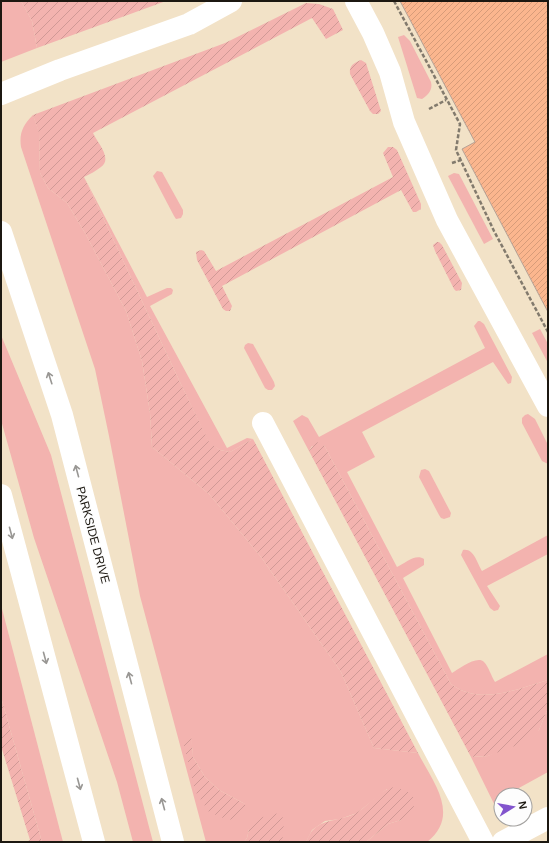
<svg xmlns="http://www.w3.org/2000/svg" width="549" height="843" font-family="Helvetica,sans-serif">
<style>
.built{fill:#f2e2c7;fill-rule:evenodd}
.grass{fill:#f3b3af;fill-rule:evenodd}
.garden{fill:url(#garden-furrows)}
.building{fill:url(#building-hatch);stroke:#b6a296}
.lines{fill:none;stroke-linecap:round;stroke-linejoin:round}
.path{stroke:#827a6d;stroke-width:2.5;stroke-dasharray:4 2;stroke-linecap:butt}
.minor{stroke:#fff;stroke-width:22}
.oneway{stroke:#999794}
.labels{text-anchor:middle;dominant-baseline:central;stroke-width:3;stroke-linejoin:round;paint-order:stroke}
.street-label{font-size:12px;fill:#1c1811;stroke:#fdfdfd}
</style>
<defs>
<pattern id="garden-furrows" width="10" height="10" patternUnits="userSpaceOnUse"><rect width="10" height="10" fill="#f3b3af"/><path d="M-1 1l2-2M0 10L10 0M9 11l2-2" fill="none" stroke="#d09996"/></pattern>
<pattern id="building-hatch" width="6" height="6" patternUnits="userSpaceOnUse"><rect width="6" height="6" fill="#fbb68e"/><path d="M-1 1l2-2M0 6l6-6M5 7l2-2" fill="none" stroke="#d79c79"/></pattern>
</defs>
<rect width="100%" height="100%" fill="#fbeeda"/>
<!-- built -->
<path class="built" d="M1,1H548V842H1ZM501,795H525V819H501Z"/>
<!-- grass -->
<g class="grass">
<path d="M1,1H21L32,21L37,48L1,62Z"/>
<path d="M404,35L410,41L431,82C433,90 428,95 422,99L417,98L398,37Z"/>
<path d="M33,115L39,132L40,173L48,188L67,203L85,233L126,311L142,361L150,413L152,447L209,494L261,557L341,672L374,748L418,753C433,782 461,815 427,842H366L388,824L401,820L387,789L357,813L340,819L325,821L312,830L306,842H283L282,841L249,829L247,838L244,842H206L140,596L109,436L95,369L21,147C19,133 23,125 33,115ZM191,735L193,757L205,777L219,790L245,804L195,791Z"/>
<path d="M157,171L162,172L183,210V214L181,218L176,219L174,216L153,176Z"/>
<path d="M454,173L459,174L493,239L484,244L448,176Z"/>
<path d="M84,177L147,297L167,288H171L173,290L172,294L150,306L227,448L247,438L253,439L230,452L220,450L209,443L179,380Z"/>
<path d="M478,321H480L484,324L512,377L511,383L508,384L493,362L362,432L375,457L347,472L397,567C405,563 416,553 424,559V565L403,578L452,673C459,669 477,655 484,662C489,667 491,676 495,682L548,654V680C517,689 480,706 451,684L324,445L312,446L309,451L293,421L302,415L308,418L319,437L485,348L474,326Z"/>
<path d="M540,329L548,344V363L532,333Z"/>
<path d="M1,335L51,455L153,842H133L117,782L34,538L1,420Z"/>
<path d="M248,343L253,344L274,382L275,386L272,390H268L265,388L244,348L245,345Z"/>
<path d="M528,414L535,419L548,445V464L542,461L522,423V418L525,415Z"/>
<path d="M425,469L429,471L451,513L450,517L444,519L441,518L439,515L419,477L421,470Z"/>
<path d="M548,535V554L487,586L500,606L498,610L494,611L490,608L461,555L463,550C474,548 477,563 482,571Z"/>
<path d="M1,605L63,842H42L1,697Z"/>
<path d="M548,708V772L506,795H501V818L471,757L488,756L539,730Z"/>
</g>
<!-- garden -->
<g class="garden">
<path d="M21,1H166L37,48L32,21Z"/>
<path d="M306,3L319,4L333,9L343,30L326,39L312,18L93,133C97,142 113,159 101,167C96,171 90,174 84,177L179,380L209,442L220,450L230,452L253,439L418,753L374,748L341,672L261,557L209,494L152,447L150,413L142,361L126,311L85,233L67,203L48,188L40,173L39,133L33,115L225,43Z"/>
<path d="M361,60L366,63L381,111L378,114H373L370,111L350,74C349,65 354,63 361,60Z"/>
<path d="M388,147H393L397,150L421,204V209L416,212H413L401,190L222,286L232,306L230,311H226L223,309L197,260L196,252L201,250L204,251L216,271L393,177L383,153Z"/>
<path d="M437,242H439L442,245L462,283L461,290L456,291L454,289L435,251L433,245Z"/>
<path d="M319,442L324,445L451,684C480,706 517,689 548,680V708L539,730L528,741L488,756L471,757L309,451L315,443Z"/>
<path d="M1,697L42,842H26L30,840L1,746Z"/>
<path d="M191,735L193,757L205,777L219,790L245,804L246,812L239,818L228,820L209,812L195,791L183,741Z"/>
<path d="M394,787L407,791L413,796L414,809L409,814L401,820L388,824L366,842H306C308,838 310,832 314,829C326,818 342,821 356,813C370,805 379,790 394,787Z"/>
<path d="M279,813C288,819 281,833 283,842H244L247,838L249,829L255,819Z"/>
</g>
<!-- building -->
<path class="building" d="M400,1H548V312L462,149L475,142Z"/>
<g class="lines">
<!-- path -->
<g class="path">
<path d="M394,1L460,124L456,150L494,231L548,332"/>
<path d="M429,109L446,100"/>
<path d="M452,163L461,160"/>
</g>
<!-- minor -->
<g class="minor">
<path d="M356,1L373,33L390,72L404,122L447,220L548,406"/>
<path d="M1,94L60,70L189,24L231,1"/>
<path d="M1,232L62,415L173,842"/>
<path d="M263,423L483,842"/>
<path d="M1,495L94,842"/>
<path d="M503,842L548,818"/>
</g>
</g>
<!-- one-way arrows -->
<defs><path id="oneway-shaft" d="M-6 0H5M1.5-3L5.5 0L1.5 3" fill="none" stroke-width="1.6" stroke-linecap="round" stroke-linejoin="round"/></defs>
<g class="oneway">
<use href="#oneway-shaft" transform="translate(50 378) rotate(-108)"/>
<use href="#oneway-shaft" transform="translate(77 471) rotate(-105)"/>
<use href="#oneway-shaft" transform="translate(11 533) rotate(75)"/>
<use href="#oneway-shaft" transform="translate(45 658) rotate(75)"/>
<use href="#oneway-shaft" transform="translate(130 678) rotate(-105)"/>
<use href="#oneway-shaft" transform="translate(79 784) rotate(75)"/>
<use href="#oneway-shaft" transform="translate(163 804) rotate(-105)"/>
</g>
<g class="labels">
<!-- street labels -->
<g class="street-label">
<text transform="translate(93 535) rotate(75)">PARKSIDE DRIVE</text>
</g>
</g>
<!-- border -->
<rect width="549" height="843" fill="none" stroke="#1c1811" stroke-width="4"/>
<!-- north arrow -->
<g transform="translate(513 807) rotate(79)"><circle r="19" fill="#fdfdfd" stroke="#a3a19f"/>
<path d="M0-3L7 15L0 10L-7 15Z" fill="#8254cd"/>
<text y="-6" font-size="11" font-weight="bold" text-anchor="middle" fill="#1c1811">N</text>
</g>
</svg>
